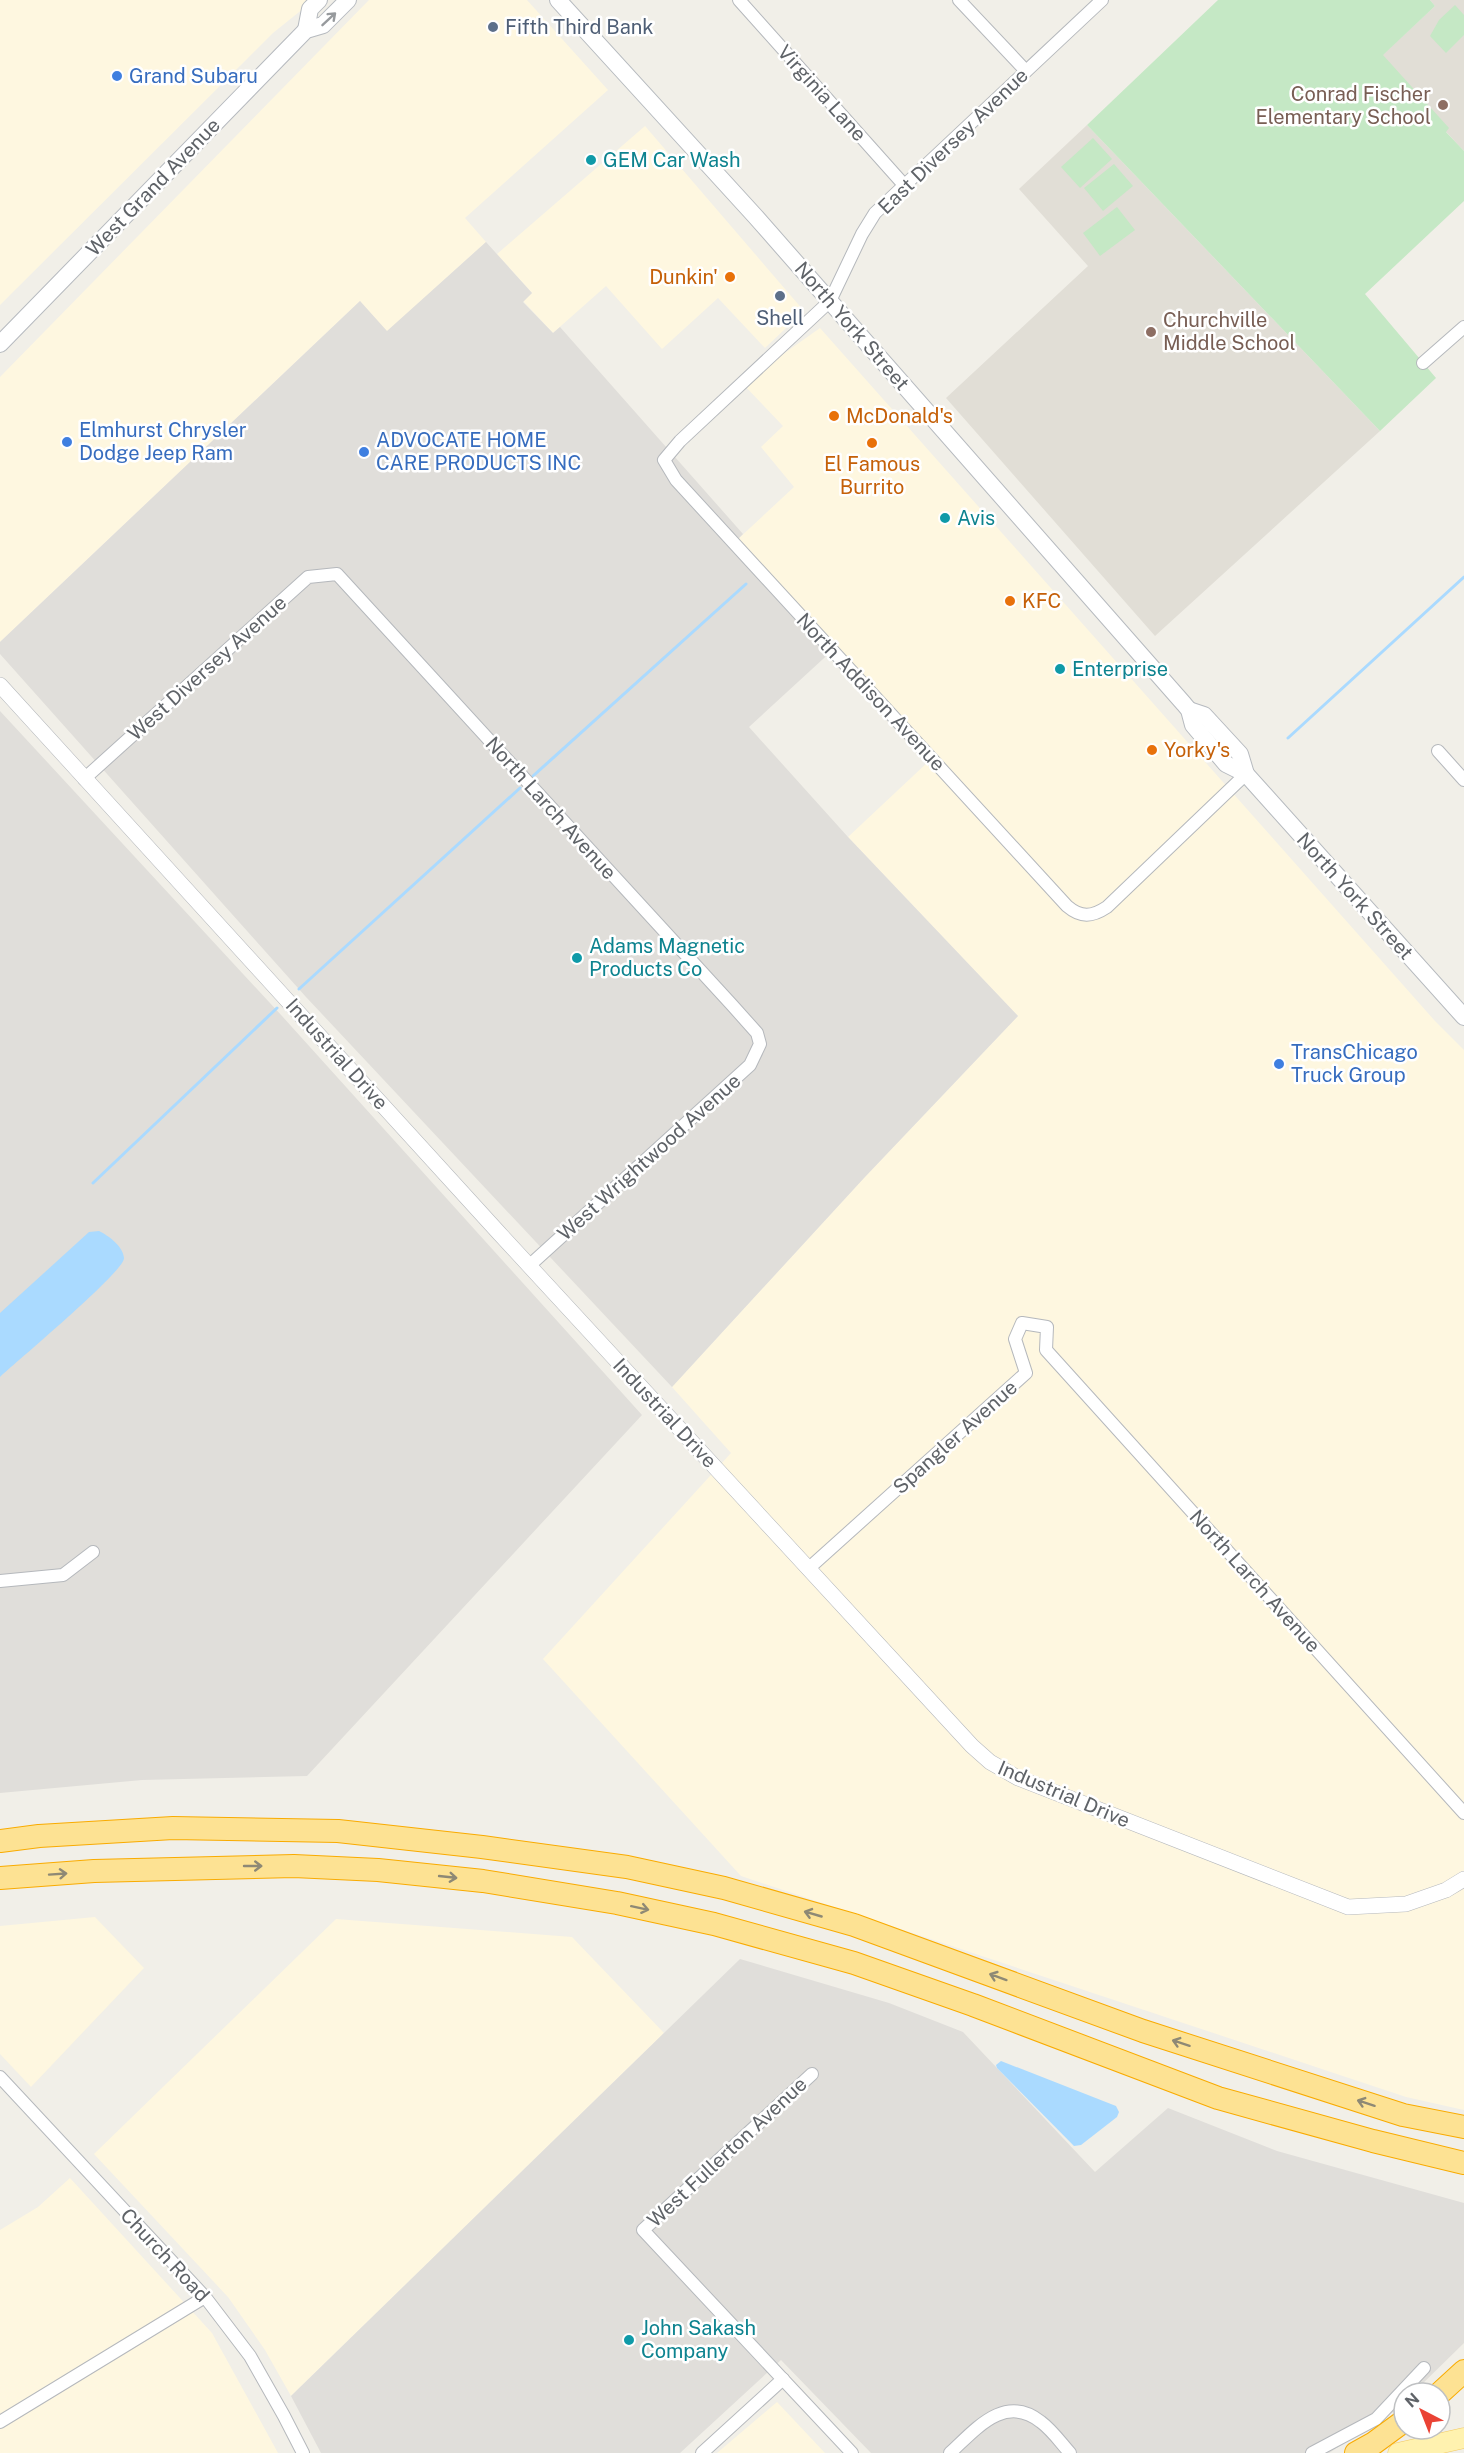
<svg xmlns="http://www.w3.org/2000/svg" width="1464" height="2453" font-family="'Public Sans',sans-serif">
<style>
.commercial{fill:#fef7e0}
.industrial{fill:#e0deda}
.education{fill:#e1ded6}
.green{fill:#c5e8c5}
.water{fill:#aadaff}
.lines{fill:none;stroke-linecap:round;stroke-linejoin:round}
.stream{stroke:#aadaff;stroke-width:3}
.minor-casing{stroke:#b5b8bc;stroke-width:14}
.tertiary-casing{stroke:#b5b8bc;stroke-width:16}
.secondary-casing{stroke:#b6babf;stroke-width:18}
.primary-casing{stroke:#f2c960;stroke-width:21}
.motorway-casing{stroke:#f9ab00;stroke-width:24}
.minor{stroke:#fff;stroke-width:12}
.tertiary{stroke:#fff;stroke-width:15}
.secondary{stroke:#fff;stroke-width:16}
.primary{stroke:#fff2af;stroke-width:20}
.motorway{stroke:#fde293;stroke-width:22}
.oneway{stroke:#979a9d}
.oneway2{stroke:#8e8975}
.service-dot{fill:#5c6f8a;stroke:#fff;stroke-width:2}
.shop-dot{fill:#3f7fe0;stroke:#fff;stroke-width:2}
.education-dot{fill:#8d6e63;stroke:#fff;stroke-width:2}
.culture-dot{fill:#0f9aa8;stroke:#fff;stroke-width:2}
.food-dot{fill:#e8710a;stroke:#fff;stroke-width:2}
.labels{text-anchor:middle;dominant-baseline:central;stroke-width:5;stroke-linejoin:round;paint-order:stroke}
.service-label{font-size:20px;fill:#4e5e75;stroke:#fff;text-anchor:start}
.shop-label{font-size:20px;fill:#366cbe;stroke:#fff;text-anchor:start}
.street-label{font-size:20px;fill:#5f6368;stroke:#fff}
.education-label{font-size:20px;fill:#785e54;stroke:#fff;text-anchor:end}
.culture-label{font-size:20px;fill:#0d838f;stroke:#fff;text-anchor:start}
.food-label{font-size:20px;fill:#c56008;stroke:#fff;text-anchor:start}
</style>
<rect width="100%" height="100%" fill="#f1efe8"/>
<!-- commercial -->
<g class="commercial">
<path d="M0,0H314L273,33L0,305Z"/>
<path d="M369,0H527L608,90L465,218L486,242L387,332L360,301L0,642V377Z"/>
<path d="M645,126L804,311L765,348L718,298L662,349L606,286L553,333L523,301L532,293L497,254Z"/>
<path d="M820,328L1435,1021L1464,1050V2110L1406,2097L741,1876L543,1659L731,1453L672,1387L864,1178L1018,1016L848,837L929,761L737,540L794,487L761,447L783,426L742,383Z"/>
<path d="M95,1917L144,1968L31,2087L0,2054V1926Z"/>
<path d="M336,1919L572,1937L664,2033L291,2396L265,2350L228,2297L94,2154Z"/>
<path d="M70,2178L212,2333L278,2453H0V2230L38,2207Z"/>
<path d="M777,2402L825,2453H717Z"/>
</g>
<!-- industrial -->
<g class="industrial">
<path d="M486,242L532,293L523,302L553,333L560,327L743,534L737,540L835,648L749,727L848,837L1018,1016L864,1178L672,1387L306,997L0,654V642L360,301L387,331Z"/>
<path d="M0,711L282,1016L642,1415L307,1776L142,1780L0,1793Z"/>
<path d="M740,1959L889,2003L963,2032L1095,2172L1168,2108L1277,2151L1464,2203V2343L1413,2393H1404V2402L1395,2411L1329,2453H871L781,2360L680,2453H321L291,2396Z"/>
</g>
<!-- education -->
<g class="education">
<path d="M1430,0H1464V151L1378,59L1435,6Z"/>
<path d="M1087,125L1380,431L1155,636L946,398L1088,266L1019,189Z"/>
</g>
<!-- green -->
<g class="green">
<path d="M1218,0H1430L1435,6L1383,55L1449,128L1446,132L1464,151V201L1365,294L1436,378L1380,431L1087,125Z"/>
<path d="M1455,5L1464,15V35L1446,53L1430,36L1439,20Z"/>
<path d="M1093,138L1112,159L1080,188L1061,167Z"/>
<path d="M1114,164L1133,186L1103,211L1084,188Z"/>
<path d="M1117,207L1135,230L1100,256L1083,233Z"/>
</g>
<!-- water -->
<g class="water">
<path d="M99,1231C109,1236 123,1246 124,1258C125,1271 16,1362 0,1377V1313L89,1232Z"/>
<path d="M1001,2061L1116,2106L1119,2112L1117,2117L1081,2145L1074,2146L997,2068L996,2065Z"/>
</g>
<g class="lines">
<!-- stream -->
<g class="stream">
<path d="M1288,738L1464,577"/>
<path d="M533,776L746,584"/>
<path d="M299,989L520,788"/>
<path d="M93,1183L277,1008"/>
</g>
<defs>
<g id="minor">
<path d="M739,0L905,186"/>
<path d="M959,0L1026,71"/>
<path d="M1102,0L875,213L862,234L830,301L680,441L664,460L676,480L1067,906C1081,918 1092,917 1107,907L1246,774"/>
<path d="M1423,363L1464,327"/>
<path d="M1438,751L1464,780"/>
<path d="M84,779L308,577L337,574L732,1005L757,1033L760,1044L750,1065L530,1265"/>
<path d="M808,1569L1026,1373L1015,1339L1022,1323L1047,1327L1046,1350L1464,1813"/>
<path d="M0,1581L63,1575L93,1552"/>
<path d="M812,2074L643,2230L852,2453"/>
<path d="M0,2077L205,2297L250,2356L284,2416L303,2453"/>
<path d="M0,2422L205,2297"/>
<path d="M702,2453L783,2379"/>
<path d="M950,2453C976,2429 1005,2393 1041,2422C1052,2430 1061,2443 1070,2453"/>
<path d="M1312,2453L1376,2419L1424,2368"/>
</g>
<path id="tertiary" d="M0,685L499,1233L972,1746L990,1762L1018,1778L1348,1907L1406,1904L1446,1890L1464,1879"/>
<g id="secondary">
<path d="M558,0L755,216L1184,704L1189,710L1193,725L1226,764L1246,774L1464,1017"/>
<path d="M306,30L310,9L319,0"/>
<path d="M0,344L306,30L323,25L348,0"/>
<path d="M1189,710L1204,715L1240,754L1246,774"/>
</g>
<path id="primary" d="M1398,2453L1464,2438"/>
<g id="motorway">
<path d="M0,1841L39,1836L173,1828L338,1831L482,1847L627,1867L724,1888L854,1925L1143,2031L1403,2115L1464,2127"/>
<path d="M0,1878L94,1871L294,1866L378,1870L483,1881L617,1903L714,1924L854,1963L973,2005L1218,2098L1373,2141L1464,2163"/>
<path d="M1440,2393L1464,2371"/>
<path d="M1356,2453L1374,2443L1404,2421"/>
</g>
</defs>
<!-- minor casing -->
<use href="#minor" class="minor-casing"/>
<!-- tertiary casing -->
<use href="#tertiary" class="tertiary-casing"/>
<!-- secondary casing -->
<use href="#secondary" class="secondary-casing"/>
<!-- primary casing -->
<use href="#primary" class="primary-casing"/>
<!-- motorway casing -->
<use href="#motorway" class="motorway-casing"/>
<!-- minor -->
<use href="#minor" class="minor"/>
<!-- tertiary -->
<use href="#tertiary" class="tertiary"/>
<!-- secondary -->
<use href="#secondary" class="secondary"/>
<!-- primary -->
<use href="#primary" class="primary"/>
<!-- motorway -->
<use href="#motorway" class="motorway"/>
</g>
<!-- one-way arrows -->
<defs><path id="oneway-shaft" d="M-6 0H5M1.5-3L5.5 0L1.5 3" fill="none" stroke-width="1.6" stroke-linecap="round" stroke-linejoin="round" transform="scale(1.5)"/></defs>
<use class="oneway" href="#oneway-shaft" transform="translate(329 19) rotate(-43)"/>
<g class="oneway2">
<use href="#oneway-shaft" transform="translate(253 1866)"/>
<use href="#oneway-shaft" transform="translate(58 1874) rotate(-4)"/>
<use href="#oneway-shaft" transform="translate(448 1877) rotate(6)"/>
<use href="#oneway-shaft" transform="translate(640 1908) rotate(12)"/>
<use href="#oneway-shaft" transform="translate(813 1914) rotate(-164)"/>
<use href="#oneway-shaft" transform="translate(998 1977) rotate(-160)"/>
<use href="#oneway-shaft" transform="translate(1181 2043) rotate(-162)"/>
<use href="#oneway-shaft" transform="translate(1366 2103) rotate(-162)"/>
</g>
<!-- markers -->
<g class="service-dot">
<circle cx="493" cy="27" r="6"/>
<circle cx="780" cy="296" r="6"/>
</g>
<g class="shop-dot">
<circle cx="117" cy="76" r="6"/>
<circle cx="67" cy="442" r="6"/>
<circle cx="364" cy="452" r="6"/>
<circle cx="1279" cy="1064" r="6"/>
</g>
<g class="education-dot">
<circle cx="1443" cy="105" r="6"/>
<circle cx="1151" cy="332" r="6"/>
</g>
<g class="culture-dot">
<circle cx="591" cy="160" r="6"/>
<circle cx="945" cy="518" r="6"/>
<circle cx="1060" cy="669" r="6"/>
<circle cx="577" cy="958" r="6"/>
<circle cx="629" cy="2340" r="6"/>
</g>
<g class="food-dot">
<circle cx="730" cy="277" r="6"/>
<circle cx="834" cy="416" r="6"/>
<circle cx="872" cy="443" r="6"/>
<circle cx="1010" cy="601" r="6"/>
<circle cx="1152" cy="750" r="6"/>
</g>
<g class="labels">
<!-- service labels -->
<g class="service-label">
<text x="505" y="27">Fifth Third Bank</text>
<text x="780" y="318" text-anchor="middle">Shell</text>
</g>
<!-- shop labels -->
<g class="shop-label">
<text x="129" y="76">Grand Subaru</text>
<text x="79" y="430">Elmhurst Chrysler<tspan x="79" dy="23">Dodge Jeep Ram</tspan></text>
<text x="376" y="440">ADVOCATE HOME<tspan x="376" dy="23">CARE PRODUCTS INC</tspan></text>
<text x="1291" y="1052">TransChicago<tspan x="1291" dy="23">Truck Group</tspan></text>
</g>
<!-- street labels -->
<g class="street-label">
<text transform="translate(822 93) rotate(48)">Virginia Lane</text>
<text transform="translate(953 141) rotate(-44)">East Diversey Avenue</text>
<text transform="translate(153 187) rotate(-46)">West Grand Avenue</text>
<text transform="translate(852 326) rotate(49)">North York Street</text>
<text transform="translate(207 668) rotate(-42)">West Diversey Avenue</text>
<text transform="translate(871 692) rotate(47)">North Addison Avenue</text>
<text transform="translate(551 808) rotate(48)">North Larch Avenue</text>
<text transform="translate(1355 896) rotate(48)">North York Street</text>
<text transform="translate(337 1054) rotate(48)">Industrial Drive</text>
<text transform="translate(649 1157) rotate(-42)">West Wrightwood Avenue</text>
<text transform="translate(665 1413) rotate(47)">Industrial Drive</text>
<text transform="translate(955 1437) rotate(-42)">Spangler Avenue</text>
<text transform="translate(1255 1581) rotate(48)">North Larch Avenue</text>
<text transform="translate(1064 1794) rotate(23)">Industrial Drive</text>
<text transform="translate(727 2152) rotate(-43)">West Fullerton Avenue</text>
<text transform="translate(165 2255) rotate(47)">Church Road</text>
</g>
<!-- education labels -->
<g class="education-label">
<text x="1431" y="94">Conrad Fischer<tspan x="1431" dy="23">Elementary School</tspan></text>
<text x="1163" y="320" text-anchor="start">Churchville<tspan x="1163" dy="23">Middle School</tspan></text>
</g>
<!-- culture labels -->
<g class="culture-label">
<text x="603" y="160">GEM Car Wash</text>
<text x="957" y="518">Avis</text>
<text x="1072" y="669">Enterprise</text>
<text x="589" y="946">Adams Magnetic<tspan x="589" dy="23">Products Co</tspan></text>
<text x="641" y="2328">John Sakash<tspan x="641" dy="23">Company</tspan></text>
</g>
<!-- food labels -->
<g class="food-label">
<text x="718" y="277" text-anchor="end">Dunkin'</text>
<text x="846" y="416">McDonald's</text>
<text x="872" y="464" text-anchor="middle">El Famous<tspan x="872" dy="23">Burrito</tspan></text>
<text x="1022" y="601">KFC</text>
<text x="1164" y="750">Yorky's</text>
</g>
</g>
<!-- north arrow -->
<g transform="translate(1422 2411) rotate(318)"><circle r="28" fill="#ffffff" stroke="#bfc1c3" stroke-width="1.5"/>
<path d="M0-4.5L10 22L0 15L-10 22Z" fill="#ea4335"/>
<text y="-9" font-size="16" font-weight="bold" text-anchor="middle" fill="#5f6368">N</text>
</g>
</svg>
